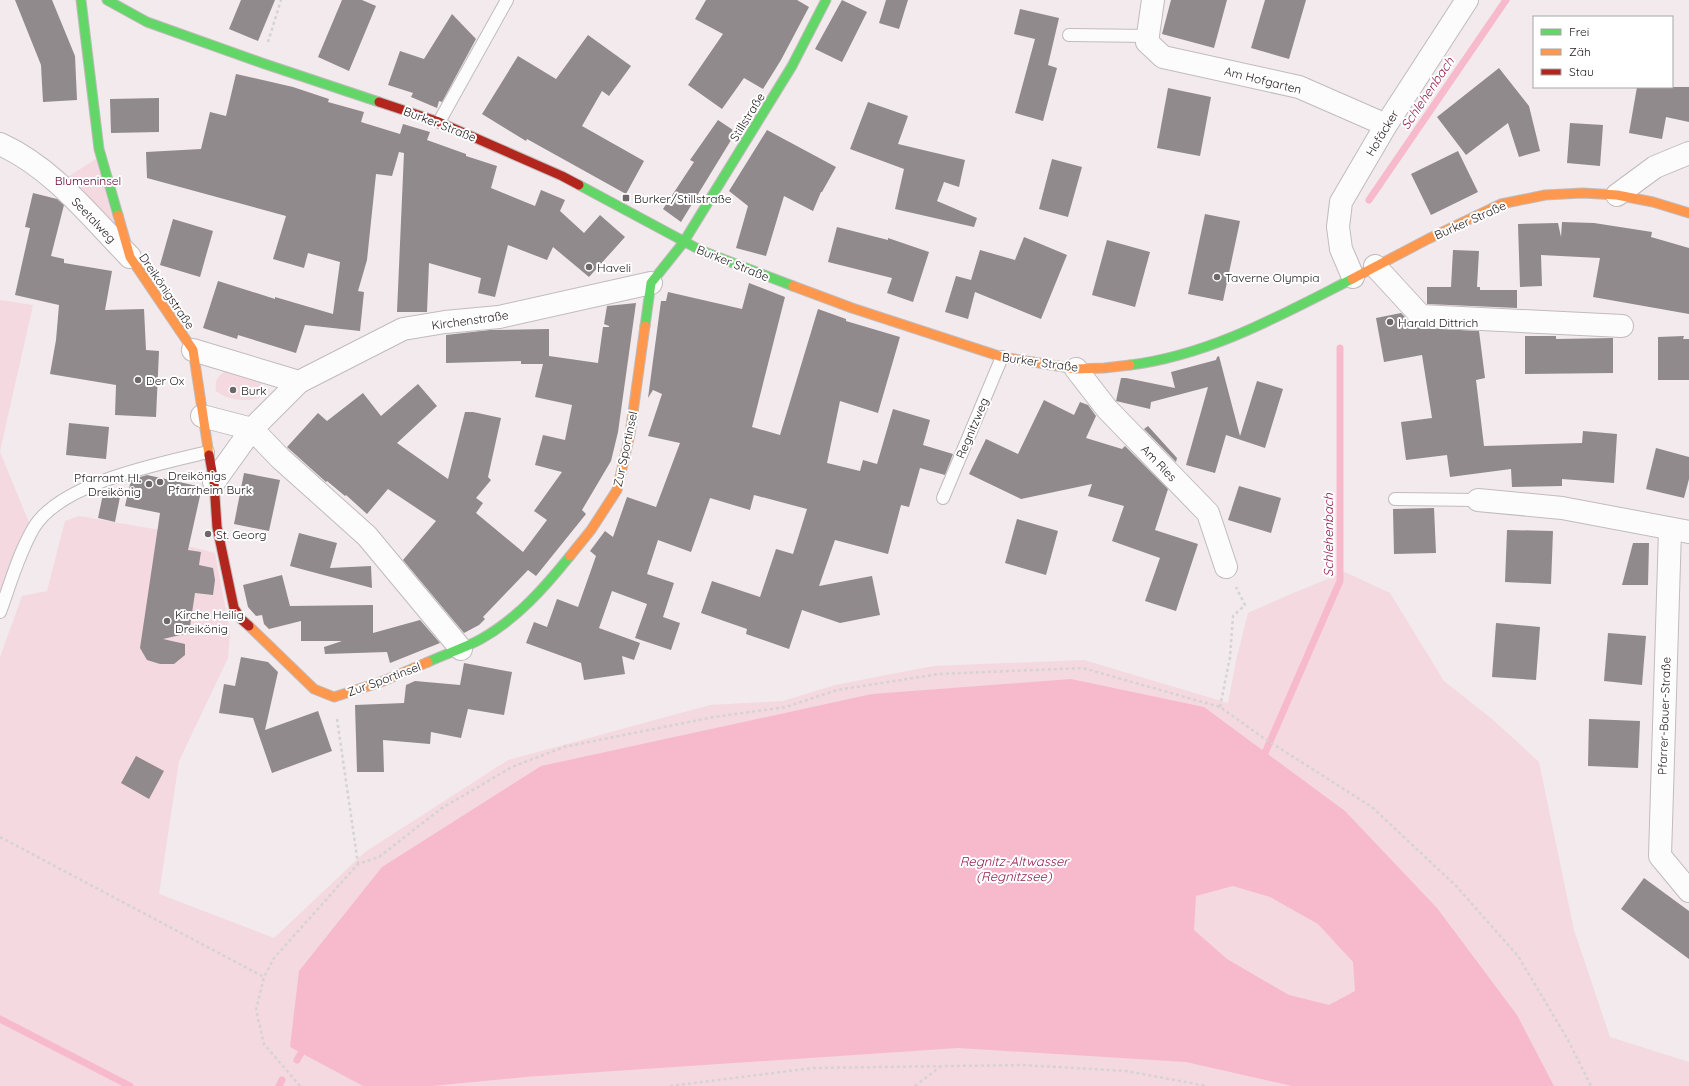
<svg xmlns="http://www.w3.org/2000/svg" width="1689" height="1086" font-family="Quicksand,sans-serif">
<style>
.green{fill:#f4d9e0}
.water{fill:#f7bacc;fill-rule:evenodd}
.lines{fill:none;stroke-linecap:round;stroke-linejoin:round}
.stream{stroke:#f7bacc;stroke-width:7}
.building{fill:#908a8c}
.lane-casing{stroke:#c1bbbc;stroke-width:14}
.street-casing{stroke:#c1bbbc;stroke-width:24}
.fast-casing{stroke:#c1bbbc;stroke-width:11}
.slow-casing{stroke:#c1bbbc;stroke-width:11}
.jam-casing{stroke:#c1bbbc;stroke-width:11}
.path{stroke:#d5d3d3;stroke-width:2.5;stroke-dasharray:3 3;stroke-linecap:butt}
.lane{stroke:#fdfcfc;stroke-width:12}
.street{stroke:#fdfcfc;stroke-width:22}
.fast{stroke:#63d668;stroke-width:9}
.slow{stroke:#ff974d;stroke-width:9}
.jam{stroke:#b3261e;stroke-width:9}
.poi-dot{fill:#6d6769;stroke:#fff;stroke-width:1.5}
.labels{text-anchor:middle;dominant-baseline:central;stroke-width:4;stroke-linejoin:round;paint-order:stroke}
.street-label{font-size:12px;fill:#262122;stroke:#fff}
.park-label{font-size:12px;fill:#620531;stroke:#fff}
.poi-label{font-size:12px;fill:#262122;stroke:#fff;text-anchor:start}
.water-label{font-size:13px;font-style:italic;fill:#941e50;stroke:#fff}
</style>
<rect width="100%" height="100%" fill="#f2eaec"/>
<!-- green -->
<g class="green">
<path d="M96,159L117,232L66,178Z"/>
<path d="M0,300L33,305L0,451Z"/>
<path d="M224,372H232L258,378C263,385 263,389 261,397C248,403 227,400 216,391C215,382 216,378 224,372Z"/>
<path d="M0,452L30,525L0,608Z"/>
<path d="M79,516L160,530L161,539L215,553L230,632L228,658L179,761L159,894L274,938L365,852L508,760L710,705L783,701L835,685L933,666L1084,660L1228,703L1236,661L1248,613L1286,596L1345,572L1390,593L1444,681L1492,719L1539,762L1574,930L1610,1037L1689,1062V1086H0V657L22,596L47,591L65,521Z"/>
</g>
<!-- water -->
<path class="water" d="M1071,679L1204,707L1345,811L1437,908L1517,1015L1554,1086H1292L1186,1062L958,1048L525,1077L432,1086H363L290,1047L299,971L382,867L541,766L872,694ZM1233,886L1270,897L1318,924L1353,962L1355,991L1329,1005L1289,995L1227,959L1194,930L1196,896Z"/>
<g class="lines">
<!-- stream -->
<g class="stream">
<path d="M1369,200L1506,0"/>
<path d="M1265,753L1340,581V348"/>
<path d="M0,1019L130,1086"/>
<path d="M297,1060L301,1053"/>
<path d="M279,1086L282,1080"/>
</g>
</g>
<!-- building -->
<g class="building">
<path d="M15,0H52L75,56L77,100L43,102L41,65Z"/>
<path d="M241,0H275L258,41L229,29Z"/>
<path d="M342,0H362L376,6L349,71L318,57Z"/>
<path d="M706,0H797L809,7L781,60L763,89L744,78L722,109L688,85L723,34L695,19Z"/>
<path d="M842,0L867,12L842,62L815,49Z"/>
<path d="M886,0H908L899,29L879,23Z"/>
<path d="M1171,0H1227L1214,48L1162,34Z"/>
<path d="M1265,0H1306L1289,59L1251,48Z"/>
<path d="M1020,9L1059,18L1048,65L1057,68L1043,121L1015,113L1035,39L1014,34Z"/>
<path d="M452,14L476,39L442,102L439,101L437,108L411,97L413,93L388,85L400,51L424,59Z"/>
<path d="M588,35L631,66L609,96L602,91L582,126L644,161L626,194L527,139L526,141L482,114L518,56L556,79Z"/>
<path d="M1499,68L1529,106L1540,151L1519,157L1508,123L1466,155L1437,117Z"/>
<path d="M236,74L293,87L329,99L328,102L364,112L361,122L400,134L403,124L430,132L427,140L466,154V156L497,166L491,188L535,206L541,190L565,200L560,211L584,233L600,215L625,237L589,277L553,247L547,260L508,245L495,297L478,293L481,278L429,263L427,312H397L404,153L399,152L392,176L376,174L367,260L358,291L364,292L360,331L305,325L296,353L238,335L237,339L203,328L218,281L275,299V297L333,314L340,262L308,253L304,268L273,259L286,216L147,178L146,152L201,149L210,112L226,116Z"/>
<path d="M1637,87H1689V122L1666,117L1662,139L1629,133Z"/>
<path d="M1168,88L1211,97L1200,156L1157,148Z"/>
<path d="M159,98V132L111,133L110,99Z"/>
<path d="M868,102L908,116L898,144L965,160L959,187L944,182L937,201L977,218L974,227L895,209L904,169L850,149Z"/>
<path d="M718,120L736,132L681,222L663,209L694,162L690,160Z"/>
<path d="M1570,123L1603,125L1600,166L1567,163Z"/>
<path d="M767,130L836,167L822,192H821L813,211L784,196L766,256L736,248L748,206L729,191Z"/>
<path d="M1458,151L1478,192L1431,215L1411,174Z"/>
<path d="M1052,159L1082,167L1068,217L1039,209Z"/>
<path d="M33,193L57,199L64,205L51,256L64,259V263L112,271L105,310L144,309L146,350L159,351L156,417L115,415L116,385L50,374L56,340L59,305L15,295L30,228L25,227Z"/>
<path d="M1205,214L1240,221L1223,301L1188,294Z"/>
<path d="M173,219L213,231L200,277L160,265Z"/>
<path d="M1562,222L1594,223L1652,232L1651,237L1689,248V314L1593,297L1600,258L1541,255L1542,286L1520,287L1518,224L1558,223L1561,237Z"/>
<path d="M837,227L888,240V238L929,252L913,302L887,293L892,278L828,262Z"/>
<path d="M1024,237L1067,255L1041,319L975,292L968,319L945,312L956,276L971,280L980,250L1015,260Z"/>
<path d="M1107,240L1150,252L1135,307L1092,295Z"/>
<path d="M1453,250L1479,251L1477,287H1480V290H1517V308L1427,304V287H1451Z"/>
<path d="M749,283L785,297L752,427L780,435L818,309L846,319V321L900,337L878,413L840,401L827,463L860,471L863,460L877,464L893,409L930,420L923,445L953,454L945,475L920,468L909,507L901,505L888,554L835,540L819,586L872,576L880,615L840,623L802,610L789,649L746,634L747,629L701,613L712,581L760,597L776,549L793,554L807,509L754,495L750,510L710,498L691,552L658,540L647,574L674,583L663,617L680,623L671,650L635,638L647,604L612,591L599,628L640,643L634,660L622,656L625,674L584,680L581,663L526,643L534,622L547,627L557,599L578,607L596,556L590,551L605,531L613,537L627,497L656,507L680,443L648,436L662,394L653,390L648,398L661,301H666L668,292L742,309Z"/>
<path d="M636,303L618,432L611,461L582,510L586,514L536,576L528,570L483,617L485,619L479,625L464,633L403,560L436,521L388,489L367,514L346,495L345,496L327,481L326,482L287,447L318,413L327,421L363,393L381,416L418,384L437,406L397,443L448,479L465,412H473L501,418L488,477L491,480L476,498L483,503L476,513L523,552L547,520L534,511L562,472L535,465L543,435L565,440L572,405L535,397L543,364H521V361L446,363V335L490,330L549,329V356L598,363L603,327H609V326L604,324L607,306Z"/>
<path d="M1401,313L1412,324L1420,328L1479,331L1485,378L1476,380L1484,446L1582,443L1583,431L1617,434L1614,483L1562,479V486L1512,487L1511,469L1450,477L1447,455L1406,460L1401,422L1432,418L1422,355L1384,362L1376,318Z"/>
<path d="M1525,336H1556V339L1613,338V373L1525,374Z"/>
<path d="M1684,336L1683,339H1689V380H1658V337Z"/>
<path d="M1219,356L1240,436L1257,381L1283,389L1265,448L1226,435L1215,473L1186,465L1208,387L1151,402L1150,409L1116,401L1121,378H1126L1175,388L1171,372L1216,360L1217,357Z"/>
<path d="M1044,400L1074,415L1080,402L1088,405L1096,416L1086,438L1122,449L1125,446L1168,489L1155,530L1198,544L1176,611L1145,601L1160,558L1112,541L1124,506L1088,496L1092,484L1021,499L969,474L986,439L1018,454Z"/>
<path d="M69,423L109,427L106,459L66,455Z"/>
<path d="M1148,426L1177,458L1176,462L1144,429Z"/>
<path d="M1656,448L1689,457V479L1684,498L1646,489Z"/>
<path d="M244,473L280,480L269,531L234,524Z"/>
<path d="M147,475L202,487L188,550L201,552L199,565L213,568L215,580L213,595L195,593L189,633L163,639L185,644V655L174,664H160L147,660L140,648L160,513L125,506L131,480Z"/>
<path d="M1239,486L1281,498L1271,533L1228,520Z"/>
<path d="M103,494L120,497L115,522L98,518Z"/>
<path d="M1434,508L1436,553L1394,554L1393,509Z"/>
<path d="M1017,519L1058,531L1046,575L1005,563Z"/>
<path d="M1507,530L1553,531L1551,584L1505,582Z"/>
<path d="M299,533L337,543L330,568L371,566L372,588L290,566Z"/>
<path d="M1633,543H1649L1648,585H1622Z"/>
<path d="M282,575L290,606L373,605V633L420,620L440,643L390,663L387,652L325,654L324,647L342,641H301V621L269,629L264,624L262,615L256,616L248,607L243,585Z"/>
<path d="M1496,623L1540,627L1536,680L1492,677Z"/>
<path d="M1608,633L1646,636L1642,685L1604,681Z"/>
<path d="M241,657L268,662L278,672L265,730L318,711L332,751L272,773L253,718L219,713L224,684L235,686Z"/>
<path d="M464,663L512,672L504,715L468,709L461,738L431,732L430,744L383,740L384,772H357L355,705L404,703L406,685L415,681L460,685Z"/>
<path d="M1589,719L1640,721L1638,768L1588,766Z"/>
<path d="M136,756L164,771L149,799L121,783Z"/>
<path d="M1644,878L1689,911V959L1621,909Z"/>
</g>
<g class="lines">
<defs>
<g id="lane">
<path d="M1069,35L1148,36"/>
<path d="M439,122L507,0"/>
<path d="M943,498L1002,357"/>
<path d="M1395,499L1478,500"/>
<path d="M0,612C10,585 18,555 33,529C59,483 159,464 208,452"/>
</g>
<g id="street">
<path d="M1153,0L1147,42L1163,57L1299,87L1386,125"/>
<path d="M0,144C53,168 90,216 130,257"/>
<path d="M1617,195L1655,167L1689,153"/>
<path d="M1375,266L1421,316L1622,326"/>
<path d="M1353,277L1341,249L1338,227L1341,202L1386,125L1467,0"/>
<path d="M193,350L299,382"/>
<path d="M1076,369L1107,409L1208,513L1226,567"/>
<path d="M202,416L252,429L280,458L367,536L461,649"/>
<path d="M214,482L252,429L299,382L403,329L445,322L499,317L651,283"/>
<path d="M1478,500L1562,508L1689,532"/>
<path d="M1670,530L1660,856L1689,891"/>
</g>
<g id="fast">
<path d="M81,0L99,149L118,215"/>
<path d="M107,0L147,22L262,63L379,102"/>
<path d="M579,185L702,251L793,286"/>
<path d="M645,326L651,283L683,243L792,66L826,0"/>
<path d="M1130,365C1210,355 1281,315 1352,279"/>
<path d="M428,662C445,654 465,648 481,639C517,619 545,587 570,556"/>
</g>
<g id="slow">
<path d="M118,215L130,257L193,350L209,455"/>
<path d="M1352,279L1428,239L1501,204L1545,195L1583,193L1617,195L1653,202L1689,213"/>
<path d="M793,286L852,308L1002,357L1076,369L1104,368L1130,365"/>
<path d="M570,556L591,530L617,490L630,434L645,326"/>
<path d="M249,626L314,689L334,697L381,682L428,662"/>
</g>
<g id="jam">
<path d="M379,102L439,122L562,176L579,185"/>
<path d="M209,455L214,482L217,527L234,608L241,619L249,626"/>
</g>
</defs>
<!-- lane casing -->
<use href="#lane" class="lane-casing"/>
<!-- street casing -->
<use href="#street" class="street-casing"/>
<!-- fast casing -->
<use href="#fast" class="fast-casing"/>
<!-- slow casing -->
<use href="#slow" class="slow-casing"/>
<!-- jam casing -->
<use href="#jam" class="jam-casing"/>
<!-- path -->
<g class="path">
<path d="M268,42L281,0"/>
<path d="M1220,707L1230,657L1233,616L1245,605L1236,587"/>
<path d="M337,719L358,864"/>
<path d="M0,837L264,977"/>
<path d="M300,1086L264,1044L256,1010L264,977L274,958L358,864L379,857L442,808L512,767L564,747L714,717L786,707L837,690L939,674L1083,668L1220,707L1262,737L1372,807L1456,886L1518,956L1568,1040L1591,1086"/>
<path d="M670,1086L813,1068L1022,1065L1126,1071L1207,1086"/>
<path d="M915,1086L940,1067"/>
</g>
<!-- lane -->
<use href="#lane" class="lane"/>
<!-- street -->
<use href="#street" class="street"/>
<!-- fast -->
<use href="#fast" class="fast"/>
<!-- slow -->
<use href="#slow" class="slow"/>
<!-- jam -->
<use href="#jam" class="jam"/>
</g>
<!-- markers -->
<g class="poi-dot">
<rect x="622" y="194" width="8" height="8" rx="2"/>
<circle cx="589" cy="267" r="4"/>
<circle cx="1217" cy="277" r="4"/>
<circle cx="1390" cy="322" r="4"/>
<circle cx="138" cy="380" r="4"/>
<circle cx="233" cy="390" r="4"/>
<circle cx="160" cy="482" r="4"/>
<circle cx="149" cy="484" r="4"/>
<circle cx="208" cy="534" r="4"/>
<circle cx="167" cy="621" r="4"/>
</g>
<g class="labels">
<!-- street labels -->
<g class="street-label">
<text transform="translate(1263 80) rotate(14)">Am Hofgarten</text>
<text transform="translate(747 117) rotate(-58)">Stillstraße</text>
<text transform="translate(440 124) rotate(21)">Burker Straße</text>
<text transform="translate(1382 133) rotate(-59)">Hofäcker</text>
<text transform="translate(94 220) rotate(46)">Seetalweg</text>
<text transform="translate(1470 220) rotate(-24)">Burker Straße</text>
<text transform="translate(733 263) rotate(22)">Burker Straße</text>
<text transform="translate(167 291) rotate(56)">Dreikönigstraße</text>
<text transform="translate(470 320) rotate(-8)">Kirchenstraße</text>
<text transform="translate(1040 362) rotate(8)">Burker Straße</text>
<text transform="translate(972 428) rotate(-67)">Regnitzweg</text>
<text transform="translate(625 449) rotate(-78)">Zur Sportinsel</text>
<text transform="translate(1159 463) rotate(46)">Am Ries</text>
<text transform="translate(384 679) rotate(-20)">Zur Sportinsel</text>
<text transform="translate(1664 716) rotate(-88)">Pfarrer-Bauer-Straße</text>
</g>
<!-- park labels -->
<g class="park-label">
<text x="88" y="180">Blumeninsel</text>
</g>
<!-- poi labels -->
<g class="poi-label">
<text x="634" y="198">Burker/Stillstraße</text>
<text x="597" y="267">Haveli</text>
<text x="1225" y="277">Taverne Olympia</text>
<text x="1398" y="322">Harald Dittrich</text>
<text x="146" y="380">Der Ox</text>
<text x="241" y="390">Burk</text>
<text x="168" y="475">Dreikönigs<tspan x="168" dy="14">Pfarrheim Burk</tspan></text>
<text x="141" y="477" text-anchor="end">Pfarramt Hl.<tspan x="141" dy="14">Dreikönig</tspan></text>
<text x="216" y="534">St. Georg</text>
<text x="175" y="614">Kirche Heilig<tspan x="175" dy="14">Dreikönig</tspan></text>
</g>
<!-- water labels -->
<g class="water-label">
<text transform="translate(1427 93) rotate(-56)">Schlehenbach</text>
<text transform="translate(1328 535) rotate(-90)">Schlehenbach</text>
<text x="1014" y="861">Regnitz-Altwasser<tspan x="1014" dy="15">(Regnitzsee)</tspan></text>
</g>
</g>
<!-- legend -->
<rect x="1533" y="16" width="140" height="72" fill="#ffffff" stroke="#a8a6a7"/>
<rect x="1541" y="29" width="20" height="6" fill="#63d668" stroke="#a8a6a7"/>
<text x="1569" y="36" font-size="12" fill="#262122">Frei</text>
<rect x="1541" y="49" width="20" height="6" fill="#ff974d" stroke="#a8a6a7"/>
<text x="1569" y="56" font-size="12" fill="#262122">Zäh</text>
<rect x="1541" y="69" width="20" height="6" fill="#b3261e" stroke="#a8a6a7"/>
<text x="1569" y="76" font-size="12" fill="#262122">Stau</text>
</svg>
